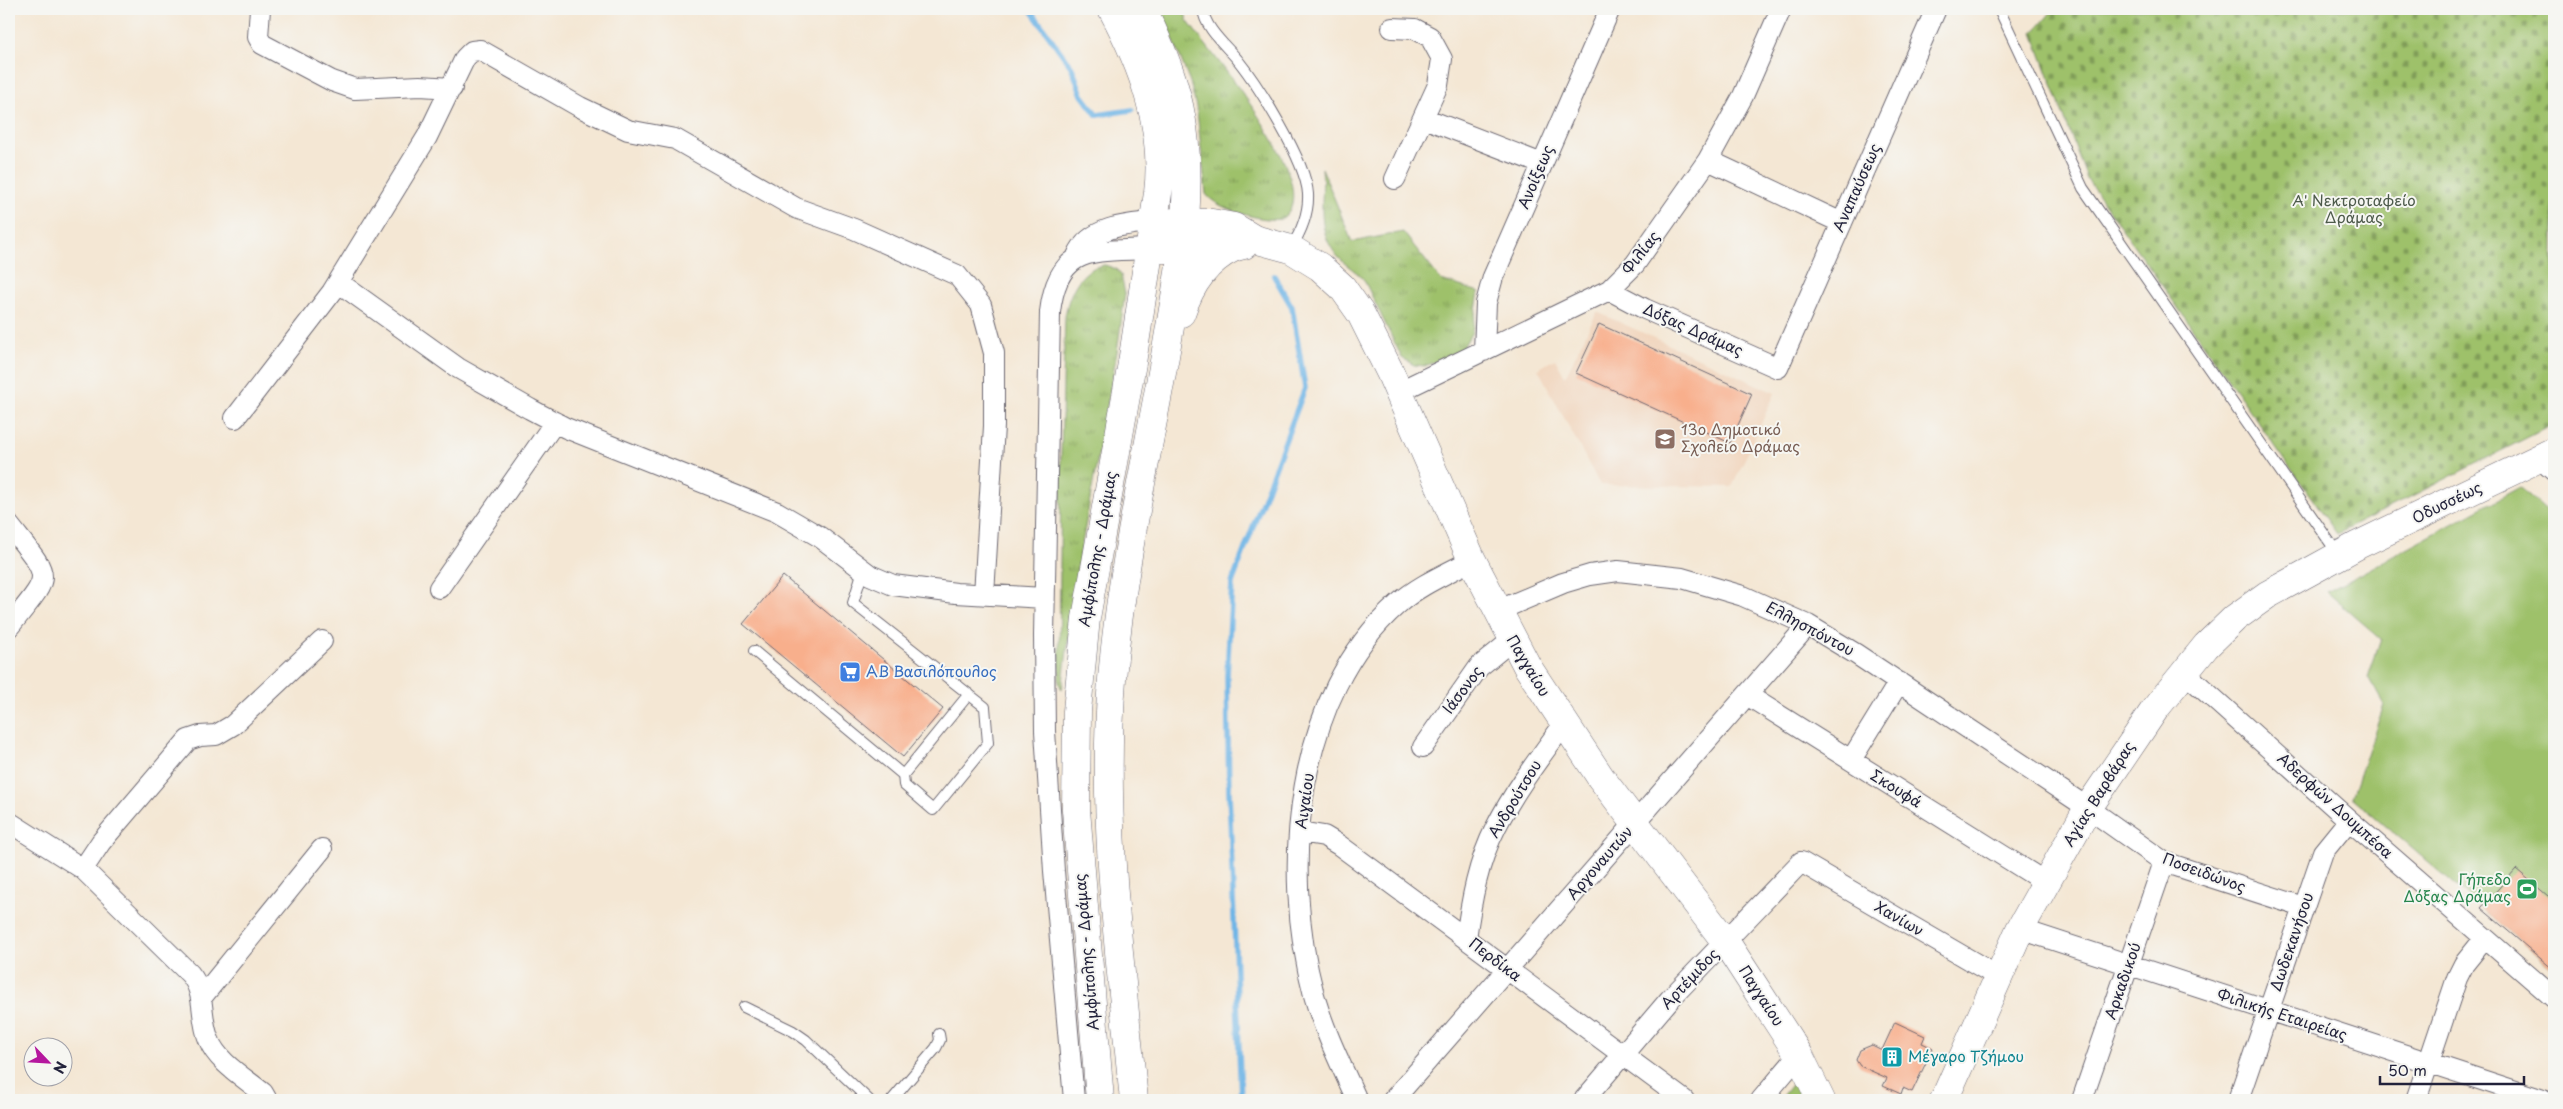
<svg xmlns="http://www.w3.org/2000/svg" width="2563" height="1109" font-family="'Playpen Sans',sans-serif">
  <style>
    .built { fill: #f1d5bd }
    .grass { fill: url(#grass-tufts); stroke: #607252 }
    .cemetery { fill: url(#cemetery-stones); stroke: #607252 }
    .park { fill: #9ec16a; stroke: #607252 }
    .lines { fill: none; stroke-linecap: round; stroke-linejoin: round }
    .stream { stroke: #70b5e6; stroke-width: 5.5 }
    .building { fill: #f8af8c }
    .lane-casing { stroke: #6c6771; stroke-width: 12 }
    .street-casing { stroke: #6c6771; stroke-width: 22 }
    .secondary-casing { stroke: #6c6771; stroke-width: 29 }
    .primary-casing { stroke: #6c6771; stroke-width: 29 }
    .lane { stroke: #fff; stroke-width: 10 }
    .street { stroke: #fff; stroke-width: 20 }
    .secondary { stroke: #fff; stroke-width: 28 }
    .primary { stroke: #fff; stroke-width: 28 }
    .labels { text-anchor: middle; stroke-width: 4; stroke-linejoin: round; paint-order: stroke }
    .street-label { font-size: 15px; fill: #22223b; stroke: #f6f6f2 }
    .park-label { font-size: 15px; fill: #4d5a4b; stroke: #f6f6f2 }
    .education-label { font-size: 15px; fill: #785e54; stroke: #f6f6f2; text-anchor: start }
    .shop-label { font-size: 15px; fill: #366cbe; stroke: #f6f6f2; text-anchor: start }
    .leisure-label { font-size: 15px; fill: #27864d; stroke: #f6f6f2; text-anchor: end }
    .culture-label { font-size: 15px; fill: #0d838f; stroke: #f6f6f2; text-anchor: start }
  </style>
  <defs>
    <pattern id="grass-tufts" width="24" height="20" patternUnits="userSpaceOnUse" patternTransform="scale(1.25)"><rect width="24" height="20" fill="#9ec16a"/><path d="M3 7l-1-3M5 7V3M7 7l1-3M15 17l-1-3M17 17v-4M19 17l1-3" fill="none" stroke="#809c58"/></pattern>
    <pattern id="cemetery-stones" width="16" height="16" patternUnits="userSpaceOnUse" patternTransform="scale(1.25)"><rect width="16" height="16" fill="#9ec16a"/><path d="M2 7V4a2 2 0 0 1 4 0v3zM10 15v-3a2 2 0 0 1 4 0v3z" fill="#809c58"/></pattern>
  </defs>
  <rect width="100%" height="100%" fill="#f6f6f2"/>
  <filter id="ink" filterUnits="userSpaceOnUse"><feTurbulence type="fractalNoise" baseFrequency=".02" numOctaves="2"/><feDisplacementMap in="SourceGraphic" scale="10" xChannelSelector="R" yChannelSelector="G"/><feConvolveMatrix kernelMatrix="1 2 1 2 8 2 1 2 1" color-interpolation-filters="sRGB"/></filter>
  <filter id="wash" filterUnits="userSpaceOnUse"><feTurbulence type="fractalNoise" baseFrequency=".0096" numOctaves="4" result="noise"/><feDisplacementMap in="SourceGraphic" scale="20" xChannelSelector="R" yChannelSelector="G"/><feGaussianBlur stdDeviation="1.12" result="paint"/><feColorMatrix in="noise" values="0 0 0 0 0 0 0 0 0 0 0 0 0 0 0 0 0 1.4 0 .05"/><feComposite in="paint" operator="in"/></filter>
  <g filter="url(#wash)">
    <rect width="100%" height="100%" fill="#f4e7d4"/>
    <path class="built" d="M 1597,312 L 1775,393 L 1732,487 L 1600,485 L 1538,369 L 1555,359 L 1565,377 Z"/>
    <path class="grass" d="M 1161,9 L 1184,9 L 1187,20 C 1207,50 1331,188 1281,219 C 1263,222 1216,209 1206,194 L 1197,111 L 1190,82 Z
      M 1322,168 L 1352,242 L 1403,232 L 1441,280 L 1479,292 L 1472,332 L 1462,349 L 1425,366 L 1414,365 L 1402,358 L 1364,280 C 1357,271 1346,266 1338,257 C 1314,228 1325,203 1322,168 Z
      M 1105,265 L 1116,269 L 1121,275 L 1125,294 L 1117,352 L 1077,571 L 1062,690 L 1059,683 L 1061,453 L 1065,317 C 1068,295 1080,267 1105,265 Z"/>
    <path class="cemetery" d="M 2054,9 L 2554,9 L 2554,424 L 2337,534 L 2087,179 L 2033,33 Z"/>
    <path class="park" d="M 2520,487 L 2554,518 L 2554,970 L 2352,797 L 2384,705 L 2368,677 L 2381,639 L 2327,592 Z
      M 1795,1080 L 1803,1100 L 1779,1100 Z"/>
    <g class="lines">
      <path class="stream" d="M 1030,9 L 1072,68 L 1082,95 L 1097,115 L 1132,110
        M 1241,1100 L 1229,791 L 1227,676 L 1232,583 L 1305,388 L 1292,307 L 1274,276"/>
    </g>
    <g id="blocks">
      <path class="building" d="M 1599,324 L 1752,394 L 1730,443 L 1576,373 Z
        M 783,576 L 943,709 L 903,757 L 743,624 Z
        M 2516,869 L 2554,901 L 2554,970 L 2481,908 Z
        M 1895,1022 L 1925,1036 L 1922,1043 L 1933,1048 L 1912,1092 L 1903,1088 L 1901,1094 L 1883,1086 L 1887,1078 L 1860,1066 L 1856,1060 L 1860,1050 L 1872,1045 L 1882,1050 Z"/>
    </g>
  </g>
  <g filter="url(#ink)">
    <use href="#blocks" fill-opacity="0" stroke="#6c6771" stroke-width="1"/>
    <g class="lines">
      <g class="lane-casing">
        <path id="lane" d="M 1203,9 C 1204,27 1225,45 1237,59 C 1258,85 1306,161 1308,194 C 1309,213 1301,232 1291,248
          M 1999,9 L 2083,188 L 2338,554
          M 754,651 L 903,775 L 904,785 L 933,810 L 988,743 L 985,707 L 853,603 L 863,570
          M 903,775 L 969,694
          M 744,1007 L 793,1031 L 806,1040 L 869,1100
          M 892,1100 L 936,1048 L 940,1040 L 939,1034"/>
      </g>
      <g class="street-casing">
        <path id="street" d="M 260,9 L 258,37 L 262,44 L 332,81 L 355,89 L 420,86 L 452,88
          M 1392,28 L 1415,29 L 1430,37 L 1442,59 L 1438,85 L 1395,179
          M 1424,118 L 1542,164
          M 1708,160 L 1842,223
          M 1077,256 C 1089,227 1126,224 1154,222
          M 338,282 L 458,368 L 530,409 L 566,428 L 777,512 L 820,537 L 870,575 L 893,585 L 956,593 L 1044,598
          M 1609,290 L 1645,309 L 1778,368 L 1936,9
          M 1484,351 L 1486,303 L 1493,277 L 1610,9
          M 1398,392 L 1609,290 L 1635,264 L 1708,160 L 1743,96 L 1781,9
          M 235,418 L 332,292 L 427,137 L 465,58 L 472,51 L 480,50 L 580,107 L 628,130 L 675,139 L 796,208 L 854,229 L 957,275 L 981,305 L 994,353 L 994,426 L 984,595
          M 2539,458 L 2554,471
          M 9,525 C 53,581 53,572 9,627
          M 439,588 L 555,422
          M 1497,611 L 1563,583 L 1590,575 L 1618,571 L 1682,578 L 1743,596 L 1808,625 L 1856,654 L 2088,808 L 2164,862 L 2303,907
          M 2184,672 L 2349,820 L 2554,998
          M 1747,695 L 2045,882
          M 1423,747 L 1479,667 L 1512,640
          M 1851,760 L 1899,682
          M 9,822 L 83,869 L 190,974 C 207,994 199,1017 209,1040 C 217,1062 245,1078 263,1093 L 267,1100
          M 1300,832 L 1324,836 L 1339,845 L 1684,1100
          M 83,869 L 101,842 L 188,740 L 200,736 L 216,735 L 233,725 L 322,641
          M 2020,929 L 2543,1100
          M 1466,939 C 1471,901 1478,862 1496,827 C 1514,791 1540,757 1564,724
          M 202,997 L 322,849
          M 1074,1100 L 1054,871 L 1045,731 L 1044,636 L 1050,312 C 1058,244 1094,252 1149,249
          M 1357,1100 C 1342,1067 1324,1031 1314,995 C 1280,870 1295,694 1398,604 C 1419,585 1448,573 1472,560
          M 1393,1100 L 1808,625
          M 1584,1100 L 1670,999 L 1801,862 L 1997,976
          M 1761,1100 L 1799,1055
          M 2082,1100 L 2164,862
          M 2238,1100 L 2323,852 L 2349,820
          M 2416,1100 L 2457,978 L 2464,964 L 2485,938"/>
      </g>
      <g class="secondary-casing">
        <path id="secondary" d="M 1154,222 L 1212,223 L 1234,227 L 1254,239 L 1291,249 L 1320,267 L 1342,287 L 1361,314 L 1390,372 L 1472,560 L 1527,666 L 1601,778 L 1725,941 L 1799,1055 L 1821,1100
          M 1149,249 L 1228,249 L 1244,245"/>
      </g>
      <g class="primary-casing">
        <path id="primary" d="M 1181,313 C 1190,286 1206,261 1233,248
          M 1100,1100 L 1076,810 L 1077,711 L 1086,618 L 1132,363 L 1158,193 C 1166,128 1142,65 1112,9
          M 1134,1100 C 1120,961 1101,819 1112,679 C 1121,570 1146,463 1165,356 C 1180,268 1200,173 1174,86 C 1167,60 1154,33 1143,9
          M 1944,1100 L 2020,929 L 2088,808 L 2155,709 L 2206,646 L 2235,618 L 2267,595 L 2358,545 L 2554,451"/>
      </g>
      <use href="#lane" class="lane"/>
      <use href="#street" class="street"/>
      <use href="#secondary" class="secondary"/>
      <use href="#primary" class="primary"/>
    </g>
  </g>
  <defs>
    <g id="school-square" transform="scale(1.125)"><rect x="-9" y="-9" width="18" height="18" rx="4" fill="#8d6e63" stroke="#f6f6f2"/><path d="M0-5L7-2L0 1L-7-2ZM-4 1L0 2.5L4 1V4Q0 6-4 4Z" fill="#fff"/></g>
    <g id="supermarket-square" transform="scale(1.125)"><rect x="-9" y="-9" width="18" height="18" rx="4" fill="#3f7fe0" stroke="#f6f6f2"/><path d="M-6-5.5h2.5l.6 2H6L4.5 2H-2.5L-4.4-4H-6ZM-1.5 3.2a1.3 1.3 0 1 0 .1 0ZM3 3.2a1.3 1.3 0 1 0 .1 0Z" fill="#fff"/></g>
    <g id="stadium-square" transform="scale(1.125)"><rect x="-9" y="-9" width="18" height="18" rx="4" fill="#2e9e5b" stroke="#f6f6f2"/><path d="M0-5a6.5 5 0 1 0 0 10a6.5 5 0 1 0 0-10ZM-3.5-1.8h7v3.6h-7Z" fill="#fff"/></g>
    <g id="building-square" transform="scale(1.125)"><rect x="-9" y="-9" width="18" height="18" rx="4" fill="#0f9aa8" stroke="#f6f6f2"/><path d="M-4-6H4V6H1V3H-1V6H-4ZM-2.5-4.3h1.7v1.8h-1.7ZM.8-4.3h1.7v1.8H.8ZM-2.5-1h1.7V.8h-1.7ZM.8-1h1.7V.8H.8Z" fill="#fff"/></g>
  </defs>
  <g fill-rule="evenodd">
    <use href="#school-square" x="1665" y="439"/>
    <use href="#supermarket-square" x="850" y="672"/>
    <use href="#stadium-square" x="2527" y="889"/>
    <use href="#building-square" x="1892" y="1057"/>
  </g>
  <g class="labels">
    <g class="street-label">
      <text transform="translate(1536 177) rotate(-67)" y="5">Ανοίξεως</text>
      <text transform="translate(1857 188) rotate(-66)" y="5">Αναπαύσεως</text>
      <text transform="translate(1641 253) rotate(-52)" y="5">Φιλίας</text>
      <text transform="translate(1693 330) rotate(24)" y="5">Δόξας Δράμας</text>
      <text transform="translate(2447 503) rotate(-26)" y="5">Οδυσσέως</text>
      <text transform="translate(1098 549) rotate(-80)" y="5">Αμφίπολης - Δράμας</text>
      <text transform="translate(1810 629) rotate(28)" y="5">Ελλησπόντου</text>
      <text transform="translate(1528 666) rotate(59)" y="5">Παγγαίου</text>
      <text transform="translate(1463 690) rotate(-53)" y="5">Ιάσονος</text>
      <text transform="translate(1896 789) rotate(32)" y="5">Σκουφά</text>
      <text transform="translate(2099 794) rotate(-58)" y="5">Αγίας Βαρβάρας</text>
      <text transform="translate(1515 799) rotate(-59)" y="5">Ανδρούτσου</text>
      <text transform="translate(1305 801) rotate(-82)" y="5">Αιγαίου</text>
      <text transform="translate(2335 806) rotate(42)" y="5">Αδερφών Δουμπέσα</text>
      <text transform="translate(1600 863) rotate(-49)" y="5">Αργοναυτών</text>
      <text transform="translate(2204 873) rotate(20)" y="5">Ποσειδώνος</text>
      <text transform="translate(1899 919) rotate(30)" y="5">Χανίων</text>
      <text transform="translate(2292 942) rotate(-71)" y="5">Δωδεκανήσου</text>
      <text transform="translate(1087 952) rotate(-95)" y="5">Αμφίπολης - Δράμας</text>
      <text transform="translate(1495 960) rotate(37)" y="5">Περδίκα</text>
      <text transform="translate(1690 979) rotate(-47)" y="5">Αρτέμιδος</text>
      <text transform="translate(2123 981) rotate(-71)" y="5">Αρκαδικού</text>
      <text transform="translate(1761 996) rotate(57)" y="5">Παγγαίου</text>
      <text transform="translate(2282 1015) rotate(18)" y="5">Φιλικής Εταιρείας</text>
    </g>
    <g class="park-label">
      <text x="2354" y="206">Α' Νεκτροταφείο<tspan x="2354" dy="17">Δράμας</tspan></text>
    </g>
    <g class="education-label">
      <text x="1681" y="435">13ο Δημοτικό<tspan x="1681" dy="17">Σχολείο Δράμας</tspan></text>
    </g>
    <g class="shop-label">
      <text x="866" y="677">ΑΒ Βασιλόπουλος</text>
    </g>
    <g class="leisure-label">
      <text x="2511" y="885">Γήπεδο<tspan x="2511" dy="17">Δόξας Δράμας</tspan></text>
    </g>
    <g class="culture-label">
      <text x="1908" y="1062">Μέγαρο Τζήμου</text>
    </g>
  </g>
  <rect width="2563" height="1109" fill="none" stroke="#f6f6f2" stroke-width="30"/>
  <g transform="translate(48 1062) rotate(115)"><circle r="24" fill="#f6f6f2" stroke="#a1a1a9"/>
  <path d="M0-4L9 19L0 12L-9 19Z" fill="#b5179e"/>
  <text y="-8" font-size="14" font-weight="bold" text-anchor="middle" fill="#22223b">N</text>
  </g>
  <path d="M2380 1076v8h144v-8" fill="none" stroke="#22223b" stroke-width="2.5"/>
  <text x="2388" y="1076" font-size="15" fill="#22223b" stroke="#f6f6f2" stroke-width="4" paint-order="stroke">50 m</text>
</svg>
